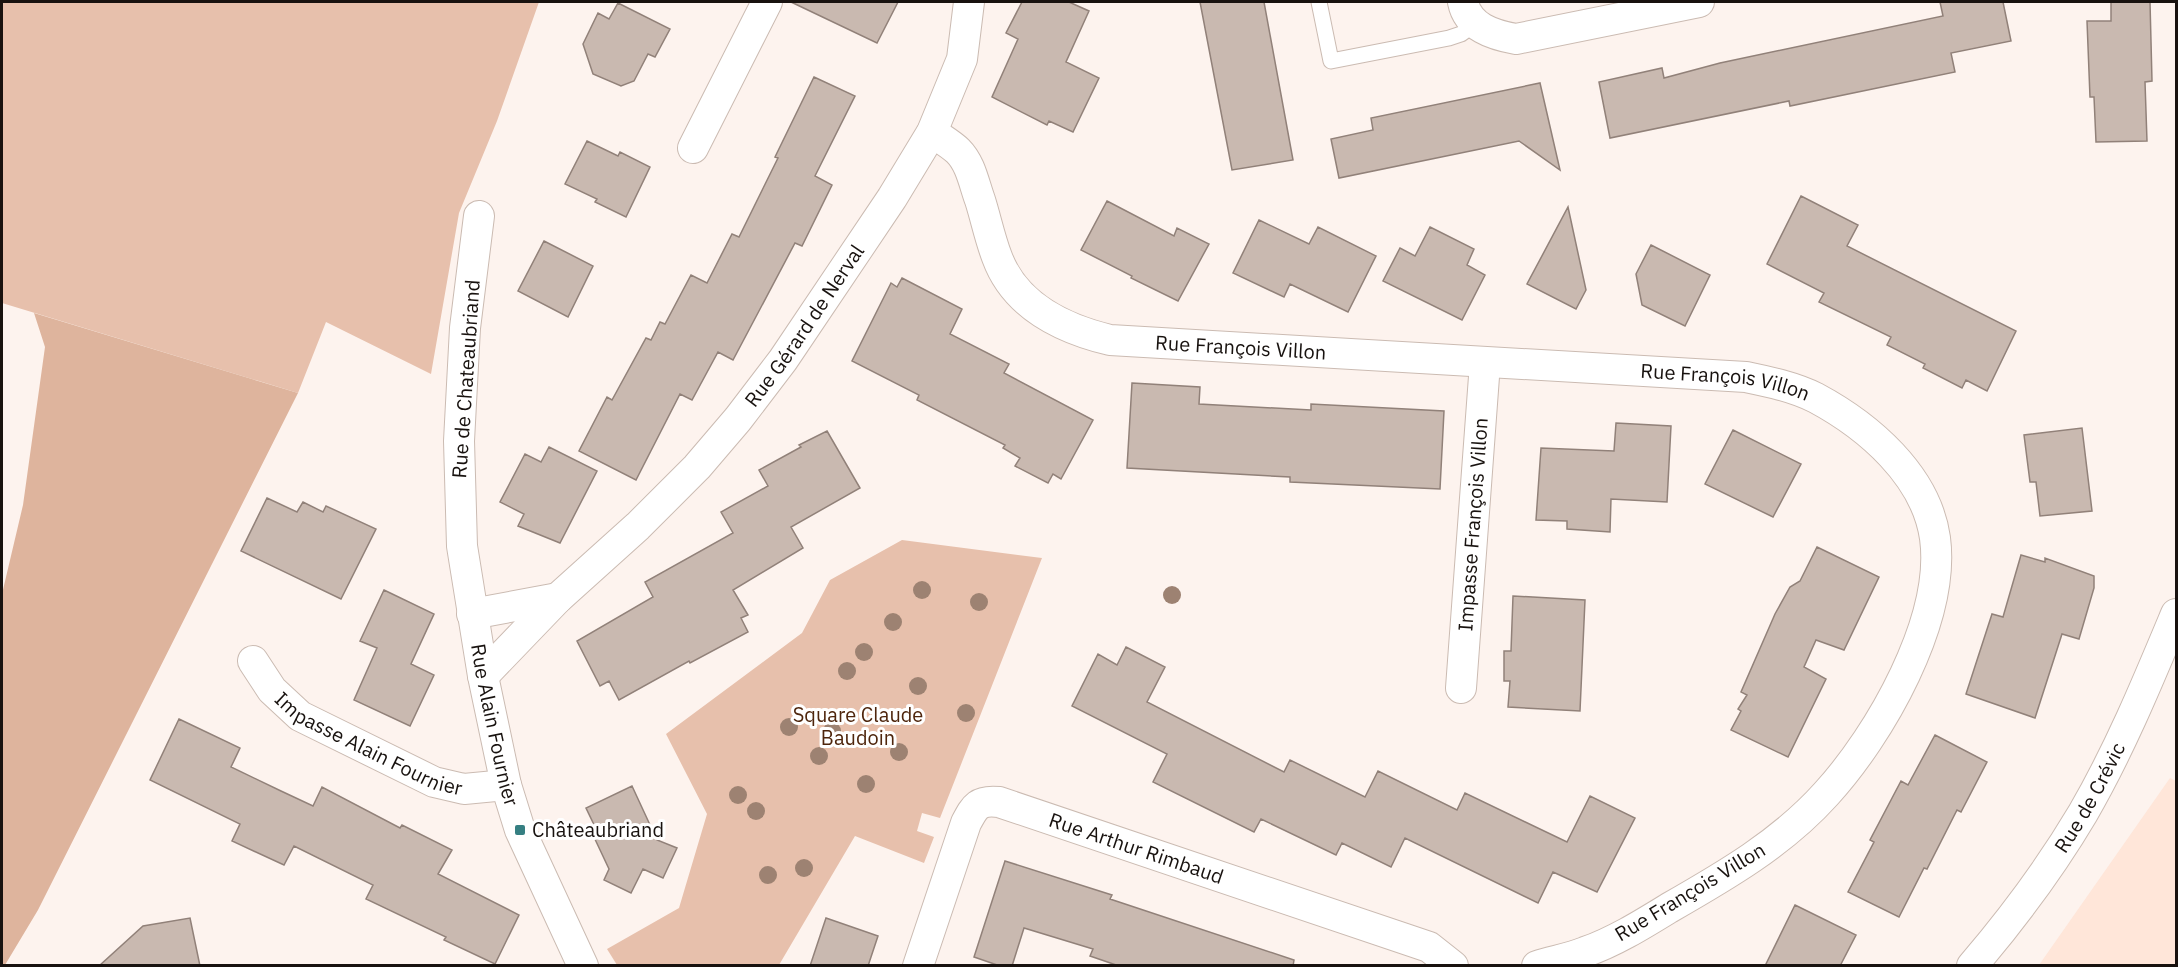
<svg xmlns="http://www.w3.org/2000/svg" width="2178" height="967" font-family="'IBM Plex Sans',sans-serif">
  <style>
    .built { fill: #ffe6d9 }
    .green { fill: #e7c0ac }
    .forest { fill: #deb49d }
    .building { fill: #c9b9b0; stroke: #918179; stroke-width: 1.5 }
    .lines { fill: none; stroke-linecap: round; stroke-linejoin: round }
    .service-casing { stroke: #cbbbb2; stroke-width: 17 }
    .minor-casing { stroke: #cbbbb2; stroke-width: 32 }
    .service { stroke: #fff; stroke-width: 15 }
    .minor { stroke: #fff; stroke-width: 30 }
    .tree { fill: #9d8272 }
    .poi-dot { fill: #367f82; stroke: #fff; stroke-width: 2 }
    .labels { text-anchor: middle; stroke-width: 6; stroke-linejoin: round; paint-order: stroke }
    .street-label { font-size: 20px; fill: #18120f; stroke: #fff }
    .park-label { font-size: 20px; fill: #4e250c; stroke: #fff }
    .poi-label { font-size: 20px; fill: #18120f; stroke: #fff; text-anchor: start }
  </style>
  <rect width="100%" height="100%" fill="#fdf3ee"/>
  <path class="built" d="M 2170,778 L 2176,781 L 2176,965 L 2039,965 Z"/>
  <path class="green" d="M 2,2 L 539,2 L 497,121 L 459,213 L 431,374 L 326,322 L 298,393 L 2,303 Z
    M 902,540 L 1042,558 L 940,818 L 922,813 L 917,831 L 934,837 L 924,863 L 855,836 L 779,965 L 617,965 L 607,949 L 679,908 L 707,814 L 666,734 L 802,633 L 830,580 Z"/>
  <path class="forest" d="M 34,313 L 298,393 L 38,910 L 5,965 L 2,965 L 2,594 L 23,505 L 45,347 Z"/>
  <path class="building" d="M 791,2 L 898,2 L 877,43 Z
    M 1022,2 L 1069,2 L 1089,11 L 1066,62 L 1099,78 L 1073,132 L 1049,121 L 1047,125 L 992,97 L 1018,39 L 1006,33 Z
    M 1200,2 L 1264,2 L 1293,160 L 1232,170 Z
    M 1940,2 L 2003,2 L 2011,41 L 1951,53 L 1955,72 L 1790,106 L 1789,101 L 1610,138 L 1599,82 L 1662,68 L 1664,78 L 1720,63 L 1943,16 Z
    M 2111,2 L 2150,2 L 2152,81 L 2145,82 L 2147,141 L 2096,142 L 2094,97 L 2090,97 L 2087,21 L 2111,21 Z
    M 618,3 L 670,29 L 655,57 L 648,54 L 634,81 L 621,86 L 593,74 L 583,44 L 598,13 L 609,19 Z
    M 814,77 L 855,96 L 815,176 L 832,185 L 802,246 L 795,243 L 733,360 L 718,352 L 692,400 L 680,394 L 636,480 L 579,451 L 607,397 L 612,400 L 646,338 L 651,340 L 660,322 L 665,324 L 691,275 L 707,283 L 732,234 L 739,237 L 778,158 L 775,157 Z
    M 1540,83 L 1560,170 L 1519,141 L 1339,178 L 1331,139 L 1373,130 L 1371,118 Z
    M 587,141 L 618,156 L 620,152 L 650,167 L 626,217 L 595,202 L 597,199 L 565,184 Z
    M 1801,196 L 1858,225 L 1847,246 L 2016,331 L 1987,391 L 1966,380 L 1962,388 L 1923,368 L 1925,364 L 1887,345 L 1891,337 L 1819,302 L 1824,293 L 1767,264 Z
    M 1107,201 L 1174,236 L 1177,228 L 1209,244 L 1178,301 L 1131,278 L 1132,276 L 1081,250 Z
    M 1568,207 L 1586,290 L 1576,309 L 1527,284 Z
    M 1259,220 L 1309,244 L 1318,227 L 1376,256 L 1348,312 L 1290,284 L 1284,297 L 1233,273 Z
    M 1430,227 L 1474,249 L 1467,265 L 1485,275 L 1462,320 L 1383,281 L 1400,248 L 1415,256 Z
    M 544,241 L 593,266 L 568,317 L 518,291 Z
    M 1651,245 L 1710,275 L 1685,326 L 1642,305 L 1636,274 Z
    M 902,278 L 962,309 L 950,334 L 1009,364 L 1004,373 L 1093,420 L 1061,479 L 1053,474 L 1048,483 L 1015,466 L 1020,458 L 1003,448 L 1005,445 L 917,400 L 919,395 L 852,361 L 891,283 L 897,287 Z
    M 1132,383 L 1200,387 L 1199,404 L 1311,410 L 1311,404 L 1444,411 L 1440,489 L 1290,482 L 1290,477 L 1127,468 Z
    M 1616,423 L 1671,426 L 1667,502 L 1611,499 L 1610,532 L 1567,529 L 1567,521 L 1536,520 L 1541,448 L 1614,451 Z
    M 2082,428 L 2092,511 L 2040,516 L 2036,482 L 2030,482 L 2024,435 Z
    M 1733,430 L 1801,464 L 1773,517 L 1705,484 Z
    M 827,431 L 860,488 L 791,527 L 803,548 L 733,590 L 748,615 L 741,618 L 748,632 L 690,663 L 689,661 L 619,700 L 609,681 L 600,686 L 577,641 L 653,597 L 645,582 L 733,533 L 721,512 L 768,486 L 759,470 L 801,447 L 799,445 Z
    M 549,447 L 597,471 L 560,543 L 518,526 L 524,514 L 500,502 L 525,454 L 541,462 Z
    M 267,498 L 297,512 L 303,502 L 323,512 L 326,506 L 376,529 L 341,599 L 241,551 Z
    M 1817,547 L 1879,577 L 1844,650 L 1816,640 L 1804,667 L 1826,679 L 1788,757 L 1731,730 L 1741,711 L 1738,709 L 1747,695 L 1741,692 L 1775,614 L 1790,587 L 1800,581 Z
    M 2021,555 L 2045,562 L 2045,558 L 2094,576 L 2094,588 L 2079,639 L 2062,634 L 2035,718 L 1966,694 L 1992,614 L 2003,617 Z
    M 384,590 L 434,614 L 411,664 L 434,675 L 410,726 L 354,700 L 377,648 L 360,641 Z
    M 1513,596 L 1585,600 L 1580,711 L 1508,707 L 1510,681 L 1504,681 L 1504,651 L 1511,651 Z
    M 1126,647 L 1165,667 L 1147,702 L 1284,772 L 1290,760 L 1365,797 L 1378,771 L 1457,810 L 1465,793 L 1567,842 L 1590,796 L 1635,818 L 1597,892 L 1553,872 L 1538,903 L 1405,838 L 1391,867 L 1342,843 L 1336,855 L 1261,819 L 1254,832 L 1153,782 L 1167,754 L 1072,706 L 1098,654 L 1117,665 Z
    M 179,719 L 240,748 L 231,767 L 281,791 L 313,806 L 322,787 L 400,828 L 402,825 L 452,850 L 438,874 L 519,915 L 495,964 L 444,940 L 446,937 L 366,899 L 373,885 L 294,846 L 284,865 L 232,841 L 240,824 L 150,780 Z
    M 1935,735 L 1987,762 L 1961,812 L 1957,810 L 1927,869 L 1924,868 L 1899,917 L 1848,892 L 1874,842 L 1870,840 L 1901,781 L 1908,785 Z
    M 632,786 L 657,840 L 677,848 L 663,878 L 643,869 L 631,893 L 604,880 L 609,869 L 593,835 L 598,833 L 586,808 Z
    M 1005,861 L 1112,895 L 1110,899 L 1294,960 L 1293,966 L 1119,966 L 1090,956 L 1093,949 L 1024,928 L 1012,966 L 1000,966 L 974,957 Z
    M 1795,905 L 1856,935 L 1840,966 L 1765,966 Z
    M 190,918 L 200,966 L 99,966 L 143,926 Z
    M 826,918 L 878,936 L 868,966 L 810,966 Z"/>
  <g class="lines">
    <g class="service-casing">
      <path id="service" d="M 1319,2 L 1331,61 L 1449,38 L 1461,34 L 1475,24"/>
    </g>
    <g class="minor-casing">
      <g id="minor">
        <path d="M 1463,2 C 1468,27 1493,35 1516,39 L 1699,2"/>
        <path id="s1" d="M 932,132 C 940,138 951,144 958,151 C 971,164 974,184 980,200 C 986,219 990,239 997,257 C 1015,306 1064,329 1110,340 L 1746,377 C 1770,382 1794,387 1816,398 C 1868,426 1926,475 1935,538 C 1946,620 1880,735 1826,794 C 1782,843 1725,876 1669,908 C 1643,924 1614,942 1585,952 C 1570,958 1553,961 1537,966"/>
        <path d="M 693,148 L 767,2"/>
        <path id="s2" d="M 479,216 L 465,328 L 459,441 L 462,546 L 483,676 L 506,785 L 520,830 L 583,966"/>
        <path d="M 472,614 L 558,598"/>
        <path id="s3" d="M 253,661 L 272,690 L 300,716 L 434,782 L 464,789 L 506,785"/>
        <path id="s4" d="M 483,676 L 558,598 L 638,526 L 697,467 L 738,419 L 783,360 L 892,198 L 932,132 L 962,59 L 969,2"/>
        <path id="s5" d="M 1461,688 L 1485,363"/>
        <path id="s6" d="M 918,966 L 966,823 C 975,806 978,800 999,802 L 1429,947 L 1453,966"/>
        <path id="s7" d="M 1972,966 C 2013,918 2051,867 2083,813 C 2120,749 2148,681 2176,614"/>
      </g>
    </g>
    <use href="#service" class="service"/>
    <use href="#minor" class="minor"/>
  </g>
  <g class="tree">
    <circle cx="922" cy="590" r="9"/>
    <circle cx="1172" cy="595" r="9"/>
    <circle cx="979" cy="602" r="9"/>
    <circle cx="893" cy="622" r="9"/>
    <circle cx="864" cy="652" r="9"/>
    <circle cx="847" cy="671" r="9"/>
    <circle cx="918" cy="686" r="9"/>
    <circle cx="966" cy="713" r="9"/>
    <circle cx="789" cy="727" r="9"/>
    <circle cx="832" cy="731" r="9"/>
    <circle cx="899" cy="752" r="9"/>
    <circle cx="819" cy="756" r="9"/>
    <circle cx="866" cy="784" r="9"/>
    <circle cx="738" cy="795" r="9"/>
    <circle cx="756" cy="811" r="9"/>
    <circle cx="804" cy="868" r="9"/>
    <circle cx="768" cy="875" r="9"/>
  </g>
  <rect class="poi-dot" x="514" y="824" width="12" height="12" rx="3"/>
  <g class="labels">
    <g class="street-label">
      <text dy="7" stroke="none"><textPath href="#s4" startOffset="477">Rue Gérard de Nerval</textPath></text>
      <text dy="7" stroke="none"><textPath href="#s1" startOffset="423">Rue François Villon</textPath></text>
      <text transform="translate(466 379) rotate(-86)" y="7">Rue de Chateaubriand</text>
      <text dy="7" stroke="none"><textPath href="#s1" startOffset="909">Rue François Villon</textPath></text>
      <text dy="7" stroke="none"><textPath href="#s5" startOffset="164">Impasse François Villon</textPath></text>
      <text dy="7" stroke="none"><textPath href="#s2" startOffset="513">Rue Alain Fournier</textPath></text>
      <text dy="7" stroke="none"><textPath href="#s3" startOffset="147">Impasse Alain Fournier</textPath></text>
      <text dy="7" stroke="none"><textPath href="#s7" startOffset="206">Rue de Crévic</textPath></text>
      <text dy="7" stroke="none"><textPath href="#s6" startOffset="339">Rue Arthur Rimbaud</textPath></text>
      <text transform="translate(1690 892) rotate(-31)" y="7">Rue François Villon</text>
    </g>
    <g class="park-label">
      <text x="858" y="722">Square Claude<tspan x="858" dy="23">Baudoin</tspan></text>
    </g>
    <g class="poi-label">
      <text x="532" y="837">Châteaubriand</text>
    </g>
  </g>
  <rect width="2178" height="967" fill="none" stroke="#18120f" stroke-width="6"/>
</svg>
